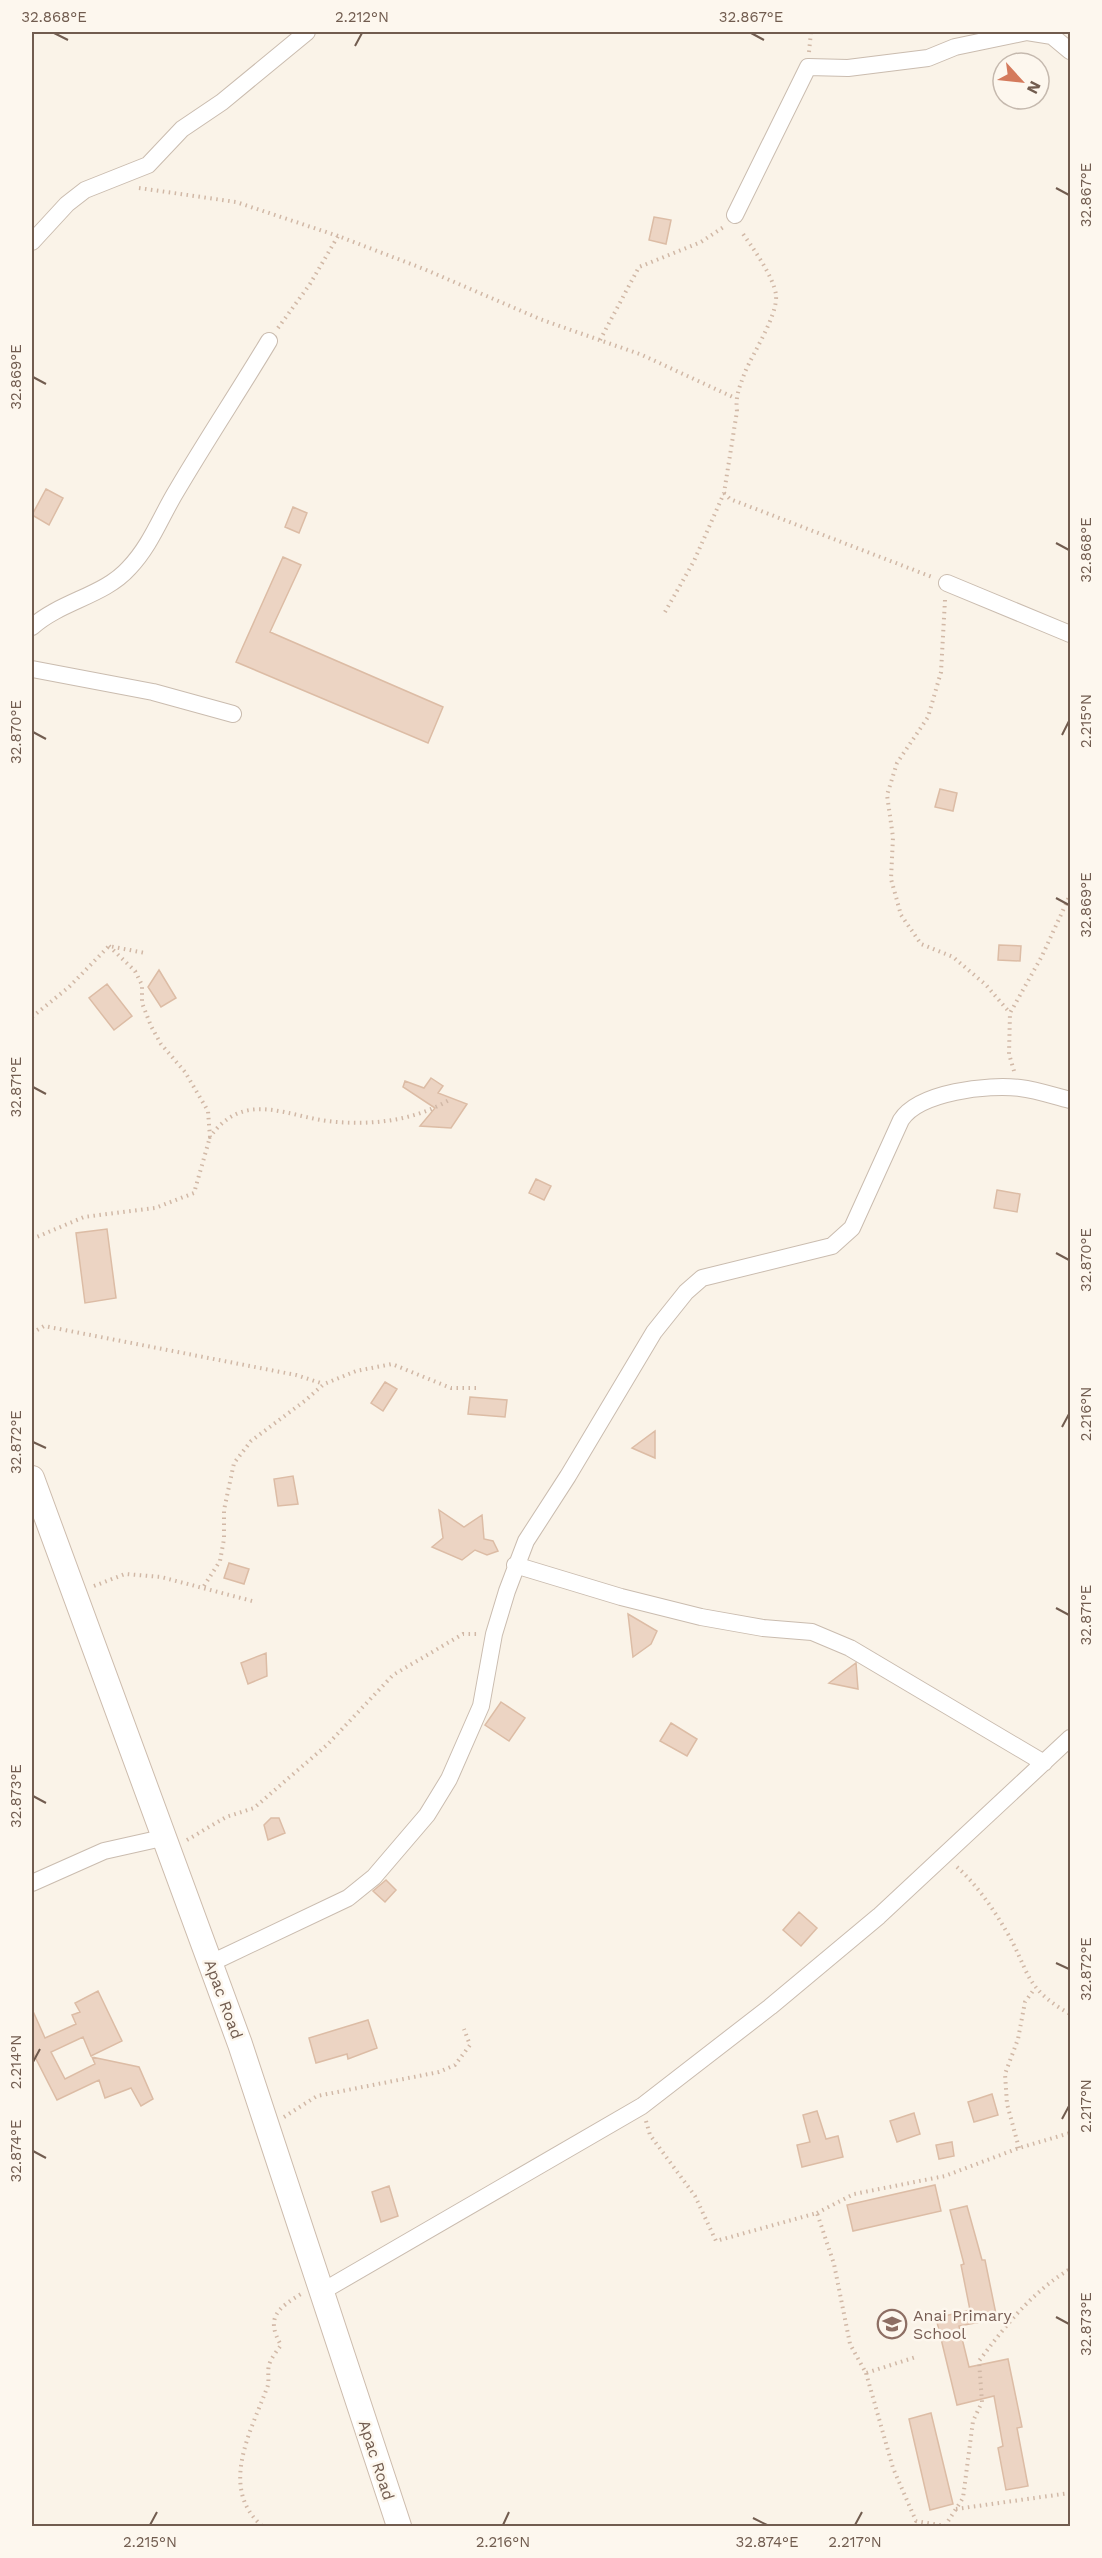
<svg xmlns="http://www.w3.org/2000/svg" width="1102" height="2558" font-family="'Work Sans',sans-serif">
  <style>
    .building { fill: #ecd4c3; stroke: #dcbca5; stroke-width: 1.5 }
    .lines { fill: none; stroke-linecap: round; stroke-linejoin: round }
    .street-casing { stroke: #cabcaf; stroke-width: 18 }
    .secondary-casing { stroke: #cdbcad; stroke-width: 26 }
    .path { stroke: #d1b8a6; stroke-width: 4; stroke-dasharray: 1.5 4.5; stroke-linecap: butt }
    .street { stroke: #fff; stroke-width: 16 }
    .secondary { stroke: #fff; stroke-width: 24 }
    .ticks { fill: none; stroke: #715c4f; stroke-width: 2 }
    .labels { text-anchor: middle; stroke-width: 5; stroke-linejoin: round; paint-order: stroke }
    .street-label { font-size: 16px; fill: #715c4f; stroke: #fdf7ee }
    .education-label { font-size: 16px; fill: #785e54; stroke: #fdf7ee; text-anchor: start }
    .neatline { fill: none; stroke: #715c4f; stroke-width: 2 }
    .ticks-label { font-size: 15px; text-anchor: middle; fill: #715c4f }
  </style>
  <rect width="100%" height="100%" fill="#faf3e8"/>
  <path class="building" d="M 654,217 L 671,220 L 666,244 L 649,240 Z
    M 46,489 L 63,498 L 49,525 L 32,515 Z
    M 293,507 L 307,513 L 299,533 L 285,527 Z
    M 283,557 L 301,565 L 270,632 L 443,707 L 428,743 L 236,662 Z
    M 940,789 L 957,793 L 953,811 L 935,807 Z
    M 999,945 L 1021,946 L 1020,961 L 998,960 Z
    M 159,970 L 176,998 L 161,1007 L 148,987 Z
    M 107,984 L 132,1016 L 114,1030 L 89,998 Z
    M 431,1078 L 443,1086 L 438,1093 L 467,1104 L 451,1128 L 420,1126 L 435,1108 L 403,1087 L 405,1081 L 424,1088 Z
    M 536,1179 L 551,1186 L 544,1200 L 529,1193 Z
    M 997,1190 L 1020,1194 L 1017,1212 L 994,1208 Z
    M 107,1229 L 116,1298 L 85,1303 L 76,1233 Z
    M 385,1382 L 397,1389 L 383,1411 L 371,1403 Z
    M 470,1397 L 507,1400 L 505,1417 L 468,1414 Z
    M 655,1431 L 655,1458 L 632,1448 Z
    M 293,1476 L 298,1504 L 278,1506 L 274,1479 Z
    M 439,1510 L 464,1527 L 482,1515 L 484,1539 L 493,1541 L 498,1551 L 487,1555 L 475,1550 L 462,1560 L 432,1547 L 443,1538 Z
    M 229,1563 L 249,1569 L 244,1584 L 224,1578 Z
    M 628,1614 L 657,1631 L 651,1644 L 633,1657 Z
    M 266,1653 L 267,1676 L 248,1684 L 241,1663 Z
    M 856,1663 L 858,1689 L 829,1683 Z
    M 501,1702 L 525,1718 L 509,1741 L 485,1725 Z
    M 671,1723 L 697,1739 L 687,1756 L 660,1741 Z
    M 271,1818 L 279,1818 L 285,1833 L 268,1840 L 264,1825 Z
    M 386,1880 L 396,1890 L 385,1902 L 373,1891 Z
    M 799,1912 L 817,1928 L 801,1946 L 783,1930 Z
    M 98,1991 L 122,2041 L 91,2056 L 83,2037 L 51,2052 L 65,2079 L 95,2064 L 92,2057 L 139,2067 L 153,2099 L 141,2106 L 131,2088 L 105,2098 L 99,2080 L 57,2100 L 32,2051 L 32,2009 L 45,2038 L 76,2024 L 72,2015 L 80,2012 L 75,2003 Z
    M 368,2020 L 377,2048 L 348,2059 L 347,2054 L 316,2063 L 309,2038 Z
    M 992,2094 L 998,2115 L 974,2122 L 968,2102 Z
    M 817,2111 L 826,2139 L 838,2136 L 843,2157 L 802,2167 L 797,2145 L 810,2142 L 803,2115 Z
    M 914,2113 L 920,2134 L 897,2142 L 890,2121 Z
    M 952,2142 L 954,2156 L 939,2159 L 936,2145 Z
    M 935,2185 L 941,2211 L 853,2231 L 847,2205 Z
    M 389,2186 L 398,2216 L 381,2222 L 372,2192 Z
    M 967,2206 L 982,2260 L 985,2260 L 997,2319 L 959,2326 L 969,2367 L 1008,2359 L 1022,2427 L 1017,2428 L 1028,2486 L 1006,2490 L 998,2448 L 1003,2446 L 994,2396 L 957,2405 L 936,2318 L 970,2310 L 961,2265 L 964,2264 L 950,2210 Z
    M 931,2413 L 953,2504 L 930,2510 L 909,2419 Z"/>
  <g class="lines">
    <g class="street-casing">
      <path id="street" d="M 735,215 L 808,67 L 848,68 L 928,58 L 955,47 L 1027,32 L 1052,36 L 1070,51
        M 32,242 L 67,204 L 85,190 L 148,165 L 182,129 L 222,102 L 307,32
        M 947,583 L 1070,634
        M 32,627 C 61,601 104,596 129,568 C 151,545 161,516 177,490 C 207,439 239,391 269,341
        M 32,669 L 153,692 L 233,714
        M 515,1565 L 621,1597 L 701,1617 L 763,1628 L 812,1632 L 850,1648 L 1044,1763
        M 32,1883 L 104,1851 L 162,1838
        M 211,1963 L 348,1898 L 374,1877 L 427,1815 L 449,1779 L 481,1706 L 494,1634 L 507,1591 L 526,1541 L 568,1476 L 654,1332 L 686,1292 L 702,1278 L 832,1246 L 852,1228 L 901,1120 C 919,1092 988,1084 1020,1088 C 1037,1090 1054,1096 1070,1100
        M 323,2291 L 642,2106 L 770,2007 L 879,1916 L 1070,1738"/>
    </g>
    <g class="secondary-casing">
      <path id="secondary" d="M 32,1478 L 240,2044 L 399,2526"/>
    </g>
    <path class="path" d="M 809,52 L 811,32
      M 139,188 L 236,202 L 338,236
      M 278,328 L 310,284 L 338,236 L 424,269 L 540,319 L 642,355 L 735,398
      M 600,340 L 639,267 L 701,242 L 725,226
      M 724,493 L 730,499 L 932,577
      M 945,600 L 941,672 L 928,717 L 897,763 L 887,795 L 893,837 L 891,879 L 901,915 L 921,944 L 953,957 L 986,985 L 1010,1013
      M 665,612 L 694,561 L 724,493 L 737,411 C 735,396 740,386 745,372 C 753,353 778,315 776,295 C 774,277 751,245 741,231
      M 109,946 L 135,971 L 142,985 L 142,1003 L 151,1026 L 161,1044 L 185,1072 L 208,1111 L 210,1137 C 246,1087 289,1119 337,1122 C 376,1125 415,1120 449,1100
      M 32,1017 L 69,987 L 109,946 L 145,953
      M 1014,1071 L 1009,1054 L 1010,1013 L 1042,956 L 1070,895
      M 32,1239 L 84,1217 L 155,1208 L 194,1193 L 210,1137
      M 32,1333 L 44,1326 L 296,1375 L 324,1384
      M 94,1586 L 125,1574 L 161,1577 L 256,1602
      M 204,1586 L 220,1561 L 224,1539 L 224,1510 L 234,1463 L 251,1441 L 306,1400 L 324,1384 L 356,1371 L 392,1364 L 451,1388 L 480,1388
      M 187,1840 L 226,1817 L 254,1808 L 328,1744 L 393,1675 L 463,1634 L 479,1634
      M 957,1867 C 976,1884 992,1907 1005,1929 C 1030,1970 1022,1987 1070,2014
      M 284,2117 L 317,2096 L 439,2072 L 455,2065 L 470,2045 L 464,2029
      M 646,2121 L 650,2135 L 695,2196 L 716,2241 L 817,2213 L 834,2264 L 850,2344 L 866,2373 L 916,2357
      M 1019,2148 L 1007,2104 L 1005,2074 L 1018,2039 L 1025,2002 L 1035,1988
      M 817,2213 L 854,2194 L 945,2176 L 1019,2148 L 1070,2133
      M 866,2373 L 893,2468 L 916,2521 L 945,2526
      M 956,2509 L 1070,2493
      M 262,2526 C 219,2488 250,2433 267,2388 C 270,2381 267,2373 269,2365 C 271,2358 277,2351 281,2345 C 265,2318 278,2308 301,2294
      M 945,2526 L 963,2498 L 973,2421 L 982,2402 L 979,2361 C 1005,2326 1033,2291 1070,2269"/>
    <use href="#street" class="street"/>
    <use href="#secondary" class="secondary"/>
  </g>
  <path class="ticks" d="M 54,33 L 68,40M 751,33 L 764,40M 355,46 L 362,33M 1056,188 L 1069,195M 33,377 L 46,384M 1056,543 L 1069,550M 33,732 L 46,739M 1062,735 L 1069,721M 1056,898 L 1069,905M 33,1087 L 46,1094M 1056,1253 L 1069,1260M 1062,1427 L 1069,1414M 33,1442 L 46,1448M 1056,1608 L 1069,1615M 33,1796 L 46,1803M 1056,1963 L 1069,1969M 33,2062 L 40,2049M 1062,2119 L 1069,2106M 33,2151 L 46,2158M 1056,2317 L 1069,2324M 753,2518 L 767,2525M 150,2525 L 157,2512M 503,2525 L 509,2512M 855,2525 L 862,2512"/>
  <defs>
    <g id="school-ring" transform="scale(1.5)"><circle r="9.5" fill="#fdf7ee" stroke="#8d6e63" stroke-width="1.5"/><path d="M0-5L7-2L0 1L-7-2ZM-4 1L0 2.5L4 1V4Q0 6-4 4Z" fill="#8d6e63"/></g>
  </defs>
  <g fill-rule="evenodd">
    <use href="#school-ring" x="892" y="2324"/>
  </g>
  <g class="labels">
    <g class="street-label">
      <text transform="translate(224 1999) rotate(70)" y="6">Apac Road</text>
      <text transform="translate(377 2460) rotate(72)" y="6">Apac Road</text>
    </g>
    <g class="education-label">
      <text x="913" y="2321">Anai Primary<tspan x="913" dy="18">School</tspan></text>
    </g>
  </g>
  <rect width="1102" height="2558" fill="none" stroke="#fdf7ee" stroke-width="66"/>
  <g transform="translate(1021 81) rotate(117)"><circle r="28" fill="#fdf7ee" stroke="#c5b9ae" stroke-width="1.5"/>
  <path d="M0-4.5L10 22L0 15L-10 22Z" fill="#d47a5c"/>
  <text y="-9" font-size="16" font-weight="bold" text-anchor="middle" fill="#715c4f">N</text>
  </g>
  <rect x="33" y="33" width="1036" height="2492" class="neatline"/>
  <g class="ticks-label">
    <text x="54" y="22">32.868°E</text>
    <text x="362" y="22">2.212°N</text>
    <text x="751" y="22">32.867°E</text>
    <text transform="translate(1086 195) rotate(-90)" y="5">32.867°E</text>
    <text transform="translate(16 377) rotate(-90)" y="5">32.869°E</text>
    <text transform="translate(1086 550) rotate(-90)" y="5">32.868°E</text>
    <text transform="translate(1086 721) rotate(-90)" y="5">2.215°N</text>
    <text transform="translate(16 732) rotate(-90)" y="5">32.870°E</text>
    <text transform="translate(1086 905) rotate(-90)" y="5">32.869°E</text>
    <text transform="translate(16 1087) rotate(-90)" y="5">32.871°E</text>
    <text transform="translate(1086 1260) rotate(-90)" y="5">32.870°E</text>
    <text transform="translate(1086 1414) rotate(-90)" y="5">2.216°N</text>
    <text transform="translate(16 1442) rotate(-90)" y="5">32.872°E</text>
    <text transform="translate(1086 1615) rotate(-90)" y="5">32.871°E</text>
    <text transform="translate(16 1796) rotate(-90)" y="5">32.873°E</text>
    <text transform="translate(1086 1969) rotate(-90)" y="5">32.872°E</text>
    <text transform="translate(16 2062) rotate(-90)" y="5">2.214°N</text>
    <text transform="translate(1086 2106) rotate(-90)" y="5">2.217°N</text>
    <text transform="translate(16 2151) rotate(-90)" y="5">32.874°E</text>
    <text transform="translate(1086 2324) rotate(-90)" y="5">32.873°E</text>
    <text x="150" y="2547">2.215°N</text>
    <text x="503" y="2547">2.216°N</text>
    <text x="767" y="2547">32.874°E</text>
    <text x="855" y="2547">2.217°N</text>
  </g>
</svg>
